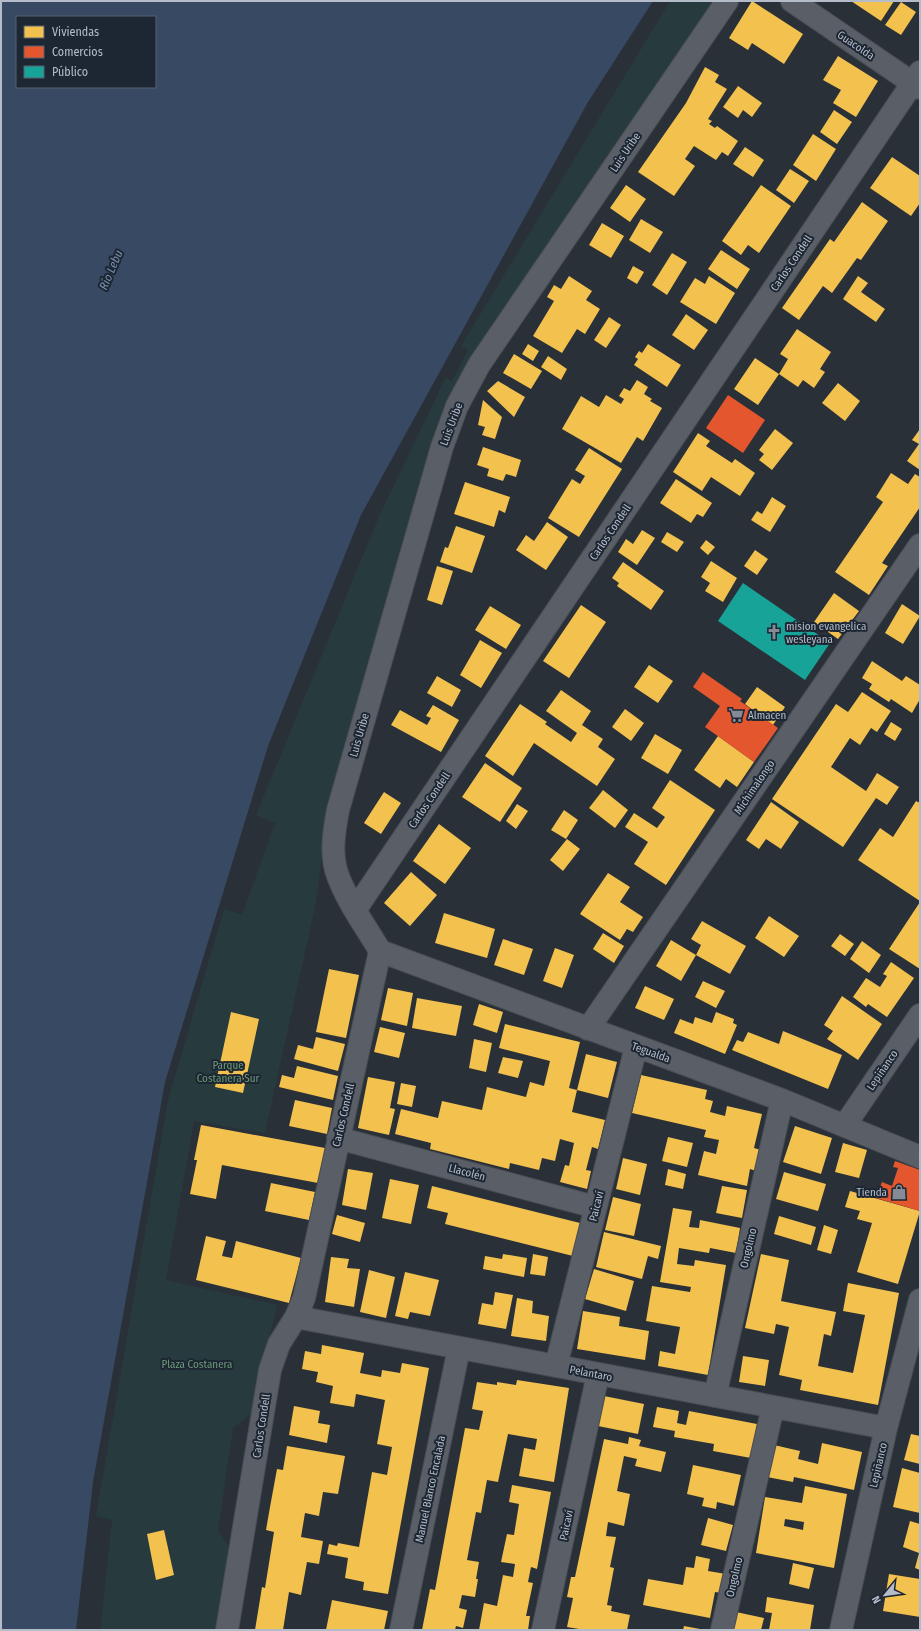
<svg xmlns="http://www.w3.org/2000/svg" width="921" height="1631" font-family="'Fira Sans Condensed',sans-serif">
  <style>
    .green { fill: #273a3e }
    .water { fill: #384963; fill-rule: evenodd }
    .homes { fill: #f2c14e; fill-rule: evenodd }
    .shops { fill: #e4572e }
    .public { fill: #17a398 }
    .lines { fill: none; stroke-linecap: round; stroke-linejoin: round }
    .minor-casing { stroke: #484c53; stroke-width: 24 }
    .minor { stroke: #5a5e66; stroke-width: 22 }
    .labels { text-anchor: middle; stroke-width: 4; stroke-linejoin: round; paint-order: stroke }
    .street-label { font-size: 11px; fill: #b4bcc9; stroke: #1d2633 }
    .poi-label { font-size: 11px; fill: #b4bcc9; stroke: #1d2633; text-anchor: start }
    .park-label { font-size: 11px; fill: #6b9a76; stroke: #1d2633 }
    .water-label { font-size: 12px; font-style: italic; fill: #7c92b1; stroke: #1d2633 }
  </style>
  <rect width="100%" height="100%" fill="#2a3038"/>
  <path class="green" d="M 670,1 L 716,1 L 465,379 L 346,754 L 322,856 L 315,908 L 265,1133 L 194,1121 L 166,1280 L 277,1305 L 252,1413 L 233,1428 L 218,1530 L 231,1550 L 217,1630 L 100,1630 L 112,1520 L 96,1516 L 168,1100 L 224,909 L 242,915 L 275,823 L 256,815 L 380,514 L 446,377 L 452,381 L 468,350 L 461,346 Z"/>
  <path class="water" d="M 1,1 L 653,1 L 588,102 L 361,515 L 268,746 L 165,1082 L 93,1482 L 76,1630 L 1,1630 ZM 17,17 L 155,17 L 155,87 L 17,87 Z"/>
  <path class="homes" d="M 752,1 L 803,34 L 784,64 L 752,43 L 748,50 L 729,38 Z
    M 851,1 L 894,1 L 881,21 Z
    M 901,2 L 916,12 L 901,35 L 885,25 Z
    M 838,56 L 878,81 L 856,117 L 833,103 L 841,90 L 823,80 Z
    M 705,67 L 719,75 L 715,82 L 727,89 L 708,119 L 712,121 L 709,124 L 715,128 L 717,126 L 738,141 L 728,156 L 722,152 L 716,160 L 694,146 L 685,159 L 695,166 L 674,196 L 638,172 L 686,103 Z
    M 738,86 L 762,103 L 752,117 L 743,110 L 738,118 L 723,107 Z
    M 834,110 L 852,122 L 837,144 L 820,132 Z
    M 813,134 L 836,149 L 816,181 L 793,165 Z
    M 745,147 L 764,160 L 753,177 L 733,164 Z
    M 892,157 L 920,176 L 920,203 L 911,216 L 870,188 Z
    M 790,169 L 809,181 L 794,203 L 776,190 Z
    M 626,185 L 646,199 L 630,222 L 610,208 Z
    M 761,185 L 791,206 L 759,253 L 748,245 L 741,255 L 722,241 Z
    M 862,202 L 888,221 L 861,260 L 857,258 L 832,293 L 823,286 L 799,320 L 782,308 L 830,239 L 834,242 Z
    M 641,219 L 663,232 L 650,253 L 629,240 Z
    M 602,223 L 624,236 L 611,258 L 589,245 Z
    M 721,250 L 750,269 L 737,289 L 708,269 Z
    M 672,253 L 687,262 L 667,295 L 652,285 Z
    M 633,266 L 644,272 L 637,284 L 627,278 Z
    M 569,276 L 592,291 L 586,300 L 600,309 L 585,334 L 577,329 L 562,353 L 533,336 L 554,301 L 547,297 L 554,285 L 561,289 Z
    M 709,276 L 735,293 L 716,324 L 680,302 L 695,278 L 705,284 Z
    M 858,276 L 868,283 L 861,292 L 885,309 L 876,322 L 843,299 Z
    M 686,314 L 708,330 L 694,350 L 672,335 Z
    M 609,317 L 621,325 L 606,348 L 594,340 Z
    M 797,329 L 831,352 L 820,369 L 825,372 L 814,388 L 803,380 L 798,387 L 779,374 L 788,359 L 780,354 Z
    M 528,344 L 539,351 L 533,361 L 522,354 Z
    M 648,344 L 681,365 L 667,387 L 634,365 L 638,359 L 635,357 L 639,351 L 642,353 Z
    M 514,354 L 542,371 L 531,389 L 503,373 Z
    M 548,356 L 567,369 L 561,380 L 541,367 Z
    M 755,358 L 779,374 L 758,405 L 734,389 Z
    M 637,380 L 648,387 L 644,394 L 652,399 L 650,401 L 662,408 L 643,441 L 637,437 L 621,463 L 562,429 L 581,396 L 599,407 L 606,395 L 621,404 L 624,399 L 619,396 L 624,388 L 630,391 Z
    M 498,381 L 525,397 L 514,417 L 487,391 Z
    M 838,383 L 860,401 L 845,421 L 822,403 Z
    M 483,400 L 502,417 L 495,439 L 482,435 L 485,427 L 478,425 Z
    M 775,429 L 793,443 L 772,470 L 759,460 L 764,454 L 759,450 Z
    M 920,429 L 920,470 L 907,461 L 919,444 L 912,440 Z
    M 698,433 L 710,441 L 706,446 L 732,463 L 735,459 L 755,473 L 740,496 L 711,477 L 702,491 L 673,472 Z
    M 483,447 L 521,460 L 516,477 L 506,474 L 503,481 L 487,476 L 489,469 L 477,465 Z
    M 589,448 L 622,469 L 579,537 L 548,518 L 572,479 L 580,484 L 585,476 L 575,470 Z
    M 891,473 L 908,484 L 915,474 L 920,477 L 920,507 L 882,563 L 888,566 L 869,595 L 835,572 L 883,502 L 876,497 Z
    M 676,479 L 712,503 L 703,517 L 697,514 L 691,523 L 660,503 Z
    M 465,482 L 510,497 L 505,513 L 499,510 L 494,527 L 454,514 Z
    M 772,497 L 786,506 L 770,532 L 751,520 L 757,511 L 762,514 Z
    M 547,522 L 568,537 L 546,570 L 516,550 L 526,535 L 534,541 Z
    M 456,526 L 485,536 L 472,573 L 440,562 L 445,547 L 448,548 Z
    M 642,530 L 655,538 L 637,565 L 618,552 L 626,539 L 633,544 Z
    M 667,532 L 684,542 L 677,552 L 661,542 Z
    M 706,540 L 715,547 L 708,555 L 700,548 Z
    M 755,550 L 768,559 L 757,575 L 744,566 Z
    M 711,561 L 737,578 L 723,602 L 705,591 L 710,583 L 701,577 Z
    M 623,562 L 664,591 L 651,610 L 617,586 L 619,583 L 612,578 Z
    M 437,566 L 453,571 L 442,605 L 427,600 Z
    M 834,593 L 859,611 L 838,639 L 814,622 Z
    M 902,604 L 920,616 L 903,644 L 885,633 Z
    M 581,605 L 606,622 L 569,678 L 543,661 Z
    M 490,606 L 521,625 L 506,649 L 475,630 Z
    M 480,640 L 502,653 L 481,688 L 460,675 Z
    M 872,661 L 902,681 L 906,676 L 920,685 L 920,699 L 912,713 L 891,699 L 889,702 L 869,689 L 872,684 L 862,678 Z
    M 649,665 L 673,681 L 658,703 L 634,687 Z
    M 437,676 L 461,690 L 452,707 L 427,693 Z
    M 757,687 L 785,707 L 773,725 L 745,704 Z
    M 561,690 L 591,711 L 582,725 L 603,739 L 598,747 L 615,759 L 597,786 L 534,743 L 513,776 L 485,756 L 520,704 L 547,722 L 545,724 L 571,742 L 577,733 L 546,711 Z
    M 862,692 L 891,711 L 877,732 L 871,728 L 860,745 L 850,738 L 831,767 L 866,791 L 877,773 L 899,787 L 887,805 L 876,798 L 843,847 L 772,799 L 836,704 L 848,712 Z
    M 433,705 L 459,720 L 441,752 L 391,725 L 400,710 L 427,725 L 431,718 L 426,716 Z
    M 625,709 L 644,723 L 631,741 L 612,727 Z
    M 891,722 L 902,729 L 895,741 L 884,734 Z
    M 655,734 L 682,750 L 668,774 L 641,758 Z
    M 718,736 L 754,762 L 737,787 L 726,779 L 720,788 L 694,770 Z
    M 485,763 L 522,788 L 500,822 L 462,797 Z
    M 670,780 L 715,810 L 666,885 L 634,864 L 648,842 L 625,827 L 634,813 L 657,828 L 665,817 L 652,808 Z
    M 603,790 L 628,810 L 615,828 L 589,808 Z
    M 384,792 L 401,803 L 381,834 L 364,823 Z
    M 916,801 L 920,803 L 920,901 L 858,860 L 880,828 L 893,837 Z
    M 771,802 L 799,822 L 781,849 L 766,839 L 759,849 L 746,840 Z
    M 517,804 L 528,811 L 516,829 L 506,821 Z
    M 564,810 L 578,820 L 566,839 L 551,830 Z
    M 439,824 L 471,848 L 445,884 L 413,861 Z
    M 567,839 L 580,849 L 563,871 L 550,860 Z
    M 411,872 L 437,895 L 410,926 L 384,903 Z
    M 608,873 L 630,887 L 620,902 L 643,917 L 633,932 L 627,929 L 620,940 L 580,914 Z
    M 920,902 L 920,969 L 889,949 Z
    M 444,913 L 495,929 L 487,958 L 435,943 Z
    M 769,916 L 799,936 L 784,957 L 755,938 Z
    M 702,921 L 746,946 L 730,974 L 696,955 L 701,945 L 691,939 Z
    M 603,933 L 624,946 L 614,963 L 593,949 Z
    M 840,934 L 854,944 L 845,956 L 831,946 Z
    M 503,939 L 533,949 L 524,975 L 494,965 Z
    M 671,940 L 696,955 L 681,981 L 656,966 Z
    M 862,941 L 881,955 L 869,973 L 850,959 Z
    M 555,948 L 574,955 L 562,988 L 543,981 Z
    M 891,962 L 914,978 L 887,1017 L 868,1004 L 866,1007 L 853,997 L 866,978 L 880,987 L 887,976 L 883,974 Z
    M 329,969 L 359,975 L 346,1038 L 316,1032 Z
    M 703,981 L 725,991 L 716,1008 L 695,997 Z
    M 645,986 L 674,999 L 664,1020 L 635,1008 Z
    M 388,988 L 413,993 L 407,1026 L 381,1020 Z
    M 842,996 L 882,1024 L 858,1060 L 827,1039 L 833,1031 L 824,1025 Z
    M 417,998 L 462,1006 L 456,1036 L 412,1028 Z
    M 479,1004 L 503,1012 L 497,1033 L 473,1025 Z
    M 231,1012 L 259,1019 L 243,1093 L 215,1087 Z
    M 716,1012 L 734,1019 L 733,1023 L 737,1025 L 725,1054 L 674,1033 L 680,1019 L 693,1024 L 695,1017 L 712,1023 Z
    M 505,1024 L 580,1042 L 569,1088 L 577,1090 L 572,1112 L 605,1120 L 598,1149 L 592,1147 L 586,1170 L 591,1171 L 587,1189 L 560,1182 L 565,1165 L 569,1166 L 574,1143 L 560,1139 L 555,1161 L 542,1158 L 539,1170 L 510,1163 L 509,1169 L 430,1149 L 431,1143 L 395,1134 L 401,1109 L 438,1118 L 442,1101 L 482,1110 L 487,1087 L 526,1097 L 530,1082 L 544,1086 L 550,1061 L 499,1048 Z
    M 380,1027 L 405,1033 L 399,1058 L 374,1052 Z
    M 783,1031 L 842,1055 L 828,1089 L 732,1050 L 737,1040 L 743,1042 L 748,1032 L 779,1044 Z
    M 316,1037 L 345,1044 L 338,1071 L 294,1059 L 298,1045 L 313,1049 Z
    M 474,1039 L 492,1043 L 486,1072 L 469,1068 Z
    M 586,1054 L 617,1062 L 608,1098 L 577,1090 Z
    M 503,1057 L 523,1061 L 518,1078 L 498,1073 Z
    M 297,1066 L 338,1076 L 333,1100 L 279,1087 L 282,1075 L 294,1078 Z
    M 641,1075 L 707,1090 L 705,1099 L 713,1101 L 710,1112 L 725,1116 L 727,1106 L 762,1114 L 754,1148 L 761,1150 L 756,1171 L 750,1169 L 747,1186 L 698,1175 L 704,1151 L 716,1154 L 719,1140 L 704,1137 L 706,1130 L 632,1113 Z
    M 368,1077 L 395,1082 L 390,1108 L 395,1109 L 389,1135 L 358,1128 Z
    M 401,1083 L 416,1086 L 412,1107 L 397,1104 Z
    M 295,1100 L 332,1108 L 327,1134 L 289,1126 Z
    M 201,1125 L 325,1148 L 318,1183 L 222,1165 L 216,1199 L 190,1194 L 197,1160 L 194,1160 Z
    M 795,1126 L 832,1138 L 821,1174 L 783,1162 Z
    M 668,1137 L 693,1143 L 687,1167 L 662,1161 Z
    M 843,1143 L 867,1150 L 859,1178 L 835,1172 Z
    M 623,1158 L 647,1164 L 640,1195 L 616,1189 Z
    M 348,1169 L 373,1173 L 366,1210 L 342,1205 Z
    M 668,1169 L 686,1174 L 683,1189 L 665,1185 Z
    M 784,1172 L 826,1184 L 818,1211 L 776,1199 Z
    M 390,1179 L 419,1185 L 411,1224 L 382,1218 Z
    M 271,1183 L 315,1192 L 309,1220 L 265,1211 Z
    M 432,1186 L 580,1223 L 573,1256 L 445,1224 L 448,1213 L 427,1208 Z
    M 722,1186 L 747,1190 L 742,1218 L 716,1213 Z
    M 850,1191 L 920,1211 L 898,1284 L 857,1272 L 872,1223 L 857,1219 L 860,1211 L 845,1207 Z
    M 613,1197 L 641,1204 L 634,1236 L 605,1230 Z
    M 673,1208 L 692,1211 L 689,1227 L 699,1228 L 700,1220 L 740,1228 L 736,1253 L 710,1248 L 709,1253 L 679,1248 L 677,1264 L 694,1266 L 695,1260 L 726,1265 L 708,1375 L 658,1366 L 660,1351 L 675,1354 L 680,1327 L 646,1321 L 652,1286 L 690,1292 L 691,1287 L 660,1282 Z
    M 337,1215 L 365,1223 L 360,1242 L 332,1234 Z
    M 779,1216 L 816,1227 L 811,1245 L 774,1234 Z
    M 824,1225 L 838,1230 L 831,1254 L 817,1250 Z
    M 604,1232 L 661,1246 L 658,1259 L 648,1256 L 642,1279 L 596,1267 Z
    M 206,1236 L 226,1241 L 222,1256 L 232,1258 L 236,1241 L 301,1258 L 289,1303 L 196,1280 Z
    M 503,1254 L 527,1258 L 524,1277 L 483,1269 L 485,1256 L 502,1259 Z
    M 533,1254 L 548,1257 L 545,1276 L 530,1274 Z
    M 761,1254 L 789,1260 L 781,1301 L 836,1312 L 831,1336 L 824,1334 L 818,1366 L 853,1373 L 865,1315 L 843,1311 L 848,1283 L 899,1293 L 878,1405 L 800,1390 L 802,1380 L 779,1375 L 789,1327 L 776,1324 L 774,1334 L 745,1328 Z
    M 331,1257 L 349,1259 L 347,1268 L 360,1269 L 354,1307 L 325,1302 Z
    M 594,1269 L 634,1281 L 626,1311 L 585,1299 Z
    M 369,1270 L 395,1277 L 386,1318 L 360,1312 Z
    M 405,1272 L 439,1280 L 430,1316 L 410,1312 L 408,1319 L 395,1316 Z
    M 495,1292 L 513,1295 L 506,1329 L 478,1324 L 482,1303 L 493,1305 Z
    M 517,1298 L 533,1301 L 532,1313 L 549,1316 L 546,1341 L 511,1336 Z
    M 583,1311 L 620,1317 L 619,1326 L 649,1331 L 645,1360 L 577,1349 Z
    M 322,1345 L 364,1353 L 360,1373 L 381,1377 L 382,1370 L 400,1373 L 402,1363 L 429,1368 L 388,1594 L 363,1590 L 364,1582 L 345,1578 L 348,1558 L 327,1554 L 329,1544 L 337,1546 L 338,1543 L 359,1547 L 372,1472 L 387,1475 L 392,1447 L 377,1444 L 385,1400 L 356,1394 L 354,1407 L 330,1403 L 333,1386 L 316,1382 L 318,1372 L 302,1369 L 305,1351 L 321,1354 Z
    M 743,1356 L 769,1360 L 765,1386 L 739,1382 Z
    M 517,1380 L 569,1388 L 554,1482 L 519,1476 L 524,1448 L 535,1450 L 537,1439 L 508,1434 L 498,1482 L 487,1480 L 481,1513 L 476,1512 L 467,1560 L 479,1562 L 476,1579 L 478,1579 L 475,1597 L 462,1595 L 459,1608 L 467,1610 L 463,1628 L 456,1626 L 455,1630 L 422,1630 L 430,1589 L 435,1590 L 465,1428 L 479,1430 L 483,1411 L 472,1409 L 477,1382 L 497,1385 L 497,1382 L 516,1385 Z
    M 604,1396 L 644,1404 L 638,1434 L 598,1426 Z
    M 294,1406 L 320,1411 L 318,1423 L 330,1425 L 327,1443 L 289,1435 Z
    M 657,1407 L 679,1411 L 677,1423 L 686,1425 L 689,1411 L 757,1424 L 751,1458 L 713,1451 L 714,1444 L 674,1437 L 675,1431 L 653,1427 Z
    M 911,1434 L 920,1436 L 920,1464 L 904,1460 Z
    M 629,1437 L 641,1440 L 639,1446 L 666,1452 L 661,1472 L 635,1466 L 637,1459 L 624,1456 L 617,1491 L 630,1494 L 624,1526 L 608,1522 L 606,1536 L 616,1537 L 610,1567 L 614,1568 L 607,1605 L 612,1606 L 611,1611 L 630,1615 L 627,1630 L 585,1630 L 567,1627 L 573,1598 L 567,1597 L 571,1577 L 575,1577 L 604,1439 L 628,1444 Z
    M 822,1443 L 862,1452 L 854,1490 L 794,1477 L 793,1482 L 767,1477 L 774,1445 L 800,1451 L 798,1459 L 818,1464 Z
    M 287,1446 L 345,1456 L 338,1494 L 323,1492 L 319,1516 L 305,1513 L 301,1537 L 323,1541 L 319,1564 L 307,1562 L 301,1595 L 289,1592 L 283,1630 L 255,1630 L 262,1587 L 265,1588 L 274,1532 L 266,1530 L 270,1507 L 277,1469 L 283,1470 Z
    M 693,1465 L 741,1475 L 734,1506 L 717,1502 L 716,1509 L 702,1506 L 704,1498 L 687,1494 Z
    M 902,1468 L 920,1473 L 920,1513 L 893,1507 Z
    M 512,1485 L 551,1492 L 537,1569 L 531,1567 L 528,1582 L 533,1583 L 526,1616 L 530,1616 L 528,1630 L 479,1630 L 484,1603 L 497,1606 L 503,1575 L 513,1577 L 515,1564 L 501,1562 L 507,1534 L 514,1535 L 519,1504 L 509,1502 Z
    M 805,1486 L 847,1494 L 834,1568 L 756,1553 L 765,1497 L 802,1503 ZM 785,1519 L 804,1522 L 803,1530 L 784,1526 Z
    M 708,1518 L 733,1525 L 726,1551 L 701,1545 Z
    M 910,1521 L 920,1524 L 920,1570 L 915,1568 L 919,1553 L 903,1547 Z
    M 164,1530 L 174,1575 L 156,1580 L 147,1534 Z
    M 696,1556 L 710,1559 L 708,1571 L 726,1574 L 722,1593 L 715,1592 L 710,1618 L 643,1605 L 648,1579 L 683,1585 L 686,1567 L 694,1568 Z
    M 793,1563 L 814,1568 L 809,1589 L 789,1584 Z
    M 889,1574 L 920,1579 L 920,1617 L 883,1611 Z
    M 767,1597 L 814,1605 L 810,1630 L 769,1630 L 772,1613 L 765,1612 Z
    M 332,1600 L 388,1611 L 384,1630 L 326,1630 Z
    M 736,1612 L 764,1618 L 761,1630 L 732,1629 Z
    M 684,1626 L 700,1629 L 700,1630 L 683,1630 Z"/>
  <path class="shops" d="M 728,395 L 765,420 L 743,453 L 706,428 Z
    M 703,672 L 742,699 L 740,701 L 778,728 L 754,762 L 705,727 L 720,706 L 693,687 Z
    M 895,1161 L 920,1170 L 920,1211 L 876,1198 L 882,1182 L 892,1186 L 898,1168 L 893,1167 Z"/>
  <path class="public" d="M 743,583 L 830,643 L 805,680 L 718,621 Z"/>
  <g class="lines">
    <g class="minor-casing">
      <path id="minor" d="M 792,1 L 920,88
        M 355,910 L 920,72
        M 380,951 L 782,1100 L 920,1157
        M 588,1029 L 920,545
        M 845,1125 L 920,1015
        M 338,1138 L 595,1207
        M 296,1317 L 886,1428
        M 556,1366 L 636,1047
        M 715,1396 L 782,1100
        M 227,1630 L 270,1370 L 279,1344 L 296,1317 L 304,1298 L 380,951 C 366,927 348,903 338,876 C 330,856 334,831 338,810 L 442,447 L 457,406 L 479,365 L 727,1
        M 401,1630 L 459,1348
        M 543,1630 L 598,1374
        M 722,1630 L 773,1407
        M 841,1630 L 886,1428 L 920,1300"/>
    </g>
    <use href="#minor" class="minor"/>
  </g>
  <defs>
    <g id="church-bare" transform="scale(1.2)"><path d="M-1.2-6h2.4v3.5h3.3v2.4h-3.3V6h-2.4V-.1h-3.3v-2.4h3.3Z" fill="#848b96" stroke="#1d2633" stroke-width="2.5" paint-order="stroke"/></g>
    <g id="supermarket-bare" transform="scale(1.2)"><path d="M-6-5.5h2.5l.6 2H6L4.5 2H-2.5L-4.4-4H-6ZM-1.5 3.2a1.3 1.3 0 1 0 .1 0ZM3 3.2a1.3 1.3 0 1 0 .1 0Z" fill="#848b96" stroke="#1d2633" stroke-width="2.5" paint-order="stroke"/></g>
    <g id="shop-bare" transform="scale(1.2)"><path d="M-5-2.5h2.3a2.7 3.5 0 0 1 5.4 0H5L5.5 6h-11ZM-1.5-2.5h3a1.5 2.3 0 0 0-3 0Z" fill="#848b96" stroke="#1d2633" stroke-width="2.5" paint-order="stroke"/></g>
  </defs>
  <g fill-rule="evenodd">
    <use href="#church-bare" x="774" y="632"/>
    <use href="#supermarket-bare" x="736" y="715"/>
    <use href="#shop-bare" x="899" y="1192"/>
  </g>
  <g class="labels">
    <g class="street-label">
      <text transform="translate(856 45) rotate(34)" y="4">Guacolda</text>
      <text transform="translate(625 152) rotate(-56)" y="4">Luis Uribe</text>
      <text transform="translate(791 263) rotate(-56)" y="4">Carlos Condell</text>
      <text transform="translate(451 424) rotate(-69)" y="4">Luis Uribe</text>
      <text transform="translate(610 532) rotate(-56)" y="4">Carlos Condell</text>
      <text transform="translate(359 735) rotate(-74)" y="4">Luis Uribe</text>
      <text transform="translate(754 787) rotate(-56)" y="4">Michimalongo</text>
      <text transform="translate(429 800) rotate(-56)" y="4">Carlos Condell</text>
      <text transform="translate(651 1052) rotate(20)" y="4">Tegualda</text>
      <text transform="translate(882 1070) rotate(-56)" y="4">Lepiñanco</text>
      <text transform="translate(343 1115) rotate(-77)" y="4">Carlos Condell</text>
      <text transform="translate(467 1172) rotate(15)" y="4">Llacolén</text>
      <text transform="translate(596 1206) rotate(-76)" y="4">Paicaví</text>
      <text transform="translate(748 1248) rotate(-77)" y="4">Ongolmo</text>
      <text transform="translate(591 1373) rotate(11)" y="4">Pelantaro</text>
      <text transform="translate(261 1426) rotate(-81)" y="4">Carlos Condell</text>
      <text transform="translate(878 1465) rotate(-77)" y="4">Lepiñanco</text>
      <text transform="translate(430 1489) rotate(-78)" y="4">Manuel Blanco Encalada</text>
      <text transform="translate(566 1525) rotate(-78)" y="4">Paicaví</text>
      <text transform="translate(734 1577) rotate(-77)" y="4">Ongolmo</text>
    </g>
    <g class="poi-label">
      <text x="786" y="630">mision evangelica<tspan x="786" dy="13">wesleyana</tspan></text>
      <text x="748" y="719">Almacen</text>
      <text x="887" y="1196" text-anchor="end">Tienda</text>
    </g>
    <g class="park-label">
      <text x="228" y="1069">Parque<tspan x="228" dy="13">Costanera Sur</tspan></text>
      <text x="197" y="1368">Plaza Costanera</text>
    </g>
    <g class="water-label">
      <text transform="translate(111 270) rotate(-67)" y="4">Río Lebu</text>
    </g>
  </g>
  <rect width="921" height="1631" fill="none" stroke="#b4bcc9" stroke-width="4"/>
  <rect x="16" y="16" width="140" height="72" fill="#1d2633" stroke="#59626f"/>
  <rect x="24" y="26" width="20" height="12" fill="#f2c14e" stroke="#59626f"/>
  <text x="52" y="36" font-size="12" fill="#b4bcc9">Viviendas</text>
  <rect x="24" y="46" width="20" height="12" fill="#e4572e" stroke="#59626f"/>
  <text x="52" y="56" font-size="12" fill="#b4bcc9">Comercios</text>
  <rect x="24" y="66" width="20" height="12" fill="#17a398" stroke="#59626f"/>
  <text x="52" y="76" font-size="12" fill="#b4bcc9">Público</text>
  <g transform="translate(885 1595) rotate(241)" stroke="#1d2633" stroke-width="3" paint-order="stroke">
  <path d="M0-3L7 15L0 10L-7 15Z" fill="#b4bcc9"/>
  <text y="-6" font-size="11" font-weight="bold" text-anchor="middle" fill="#b4bcc9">N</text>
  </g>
</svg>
